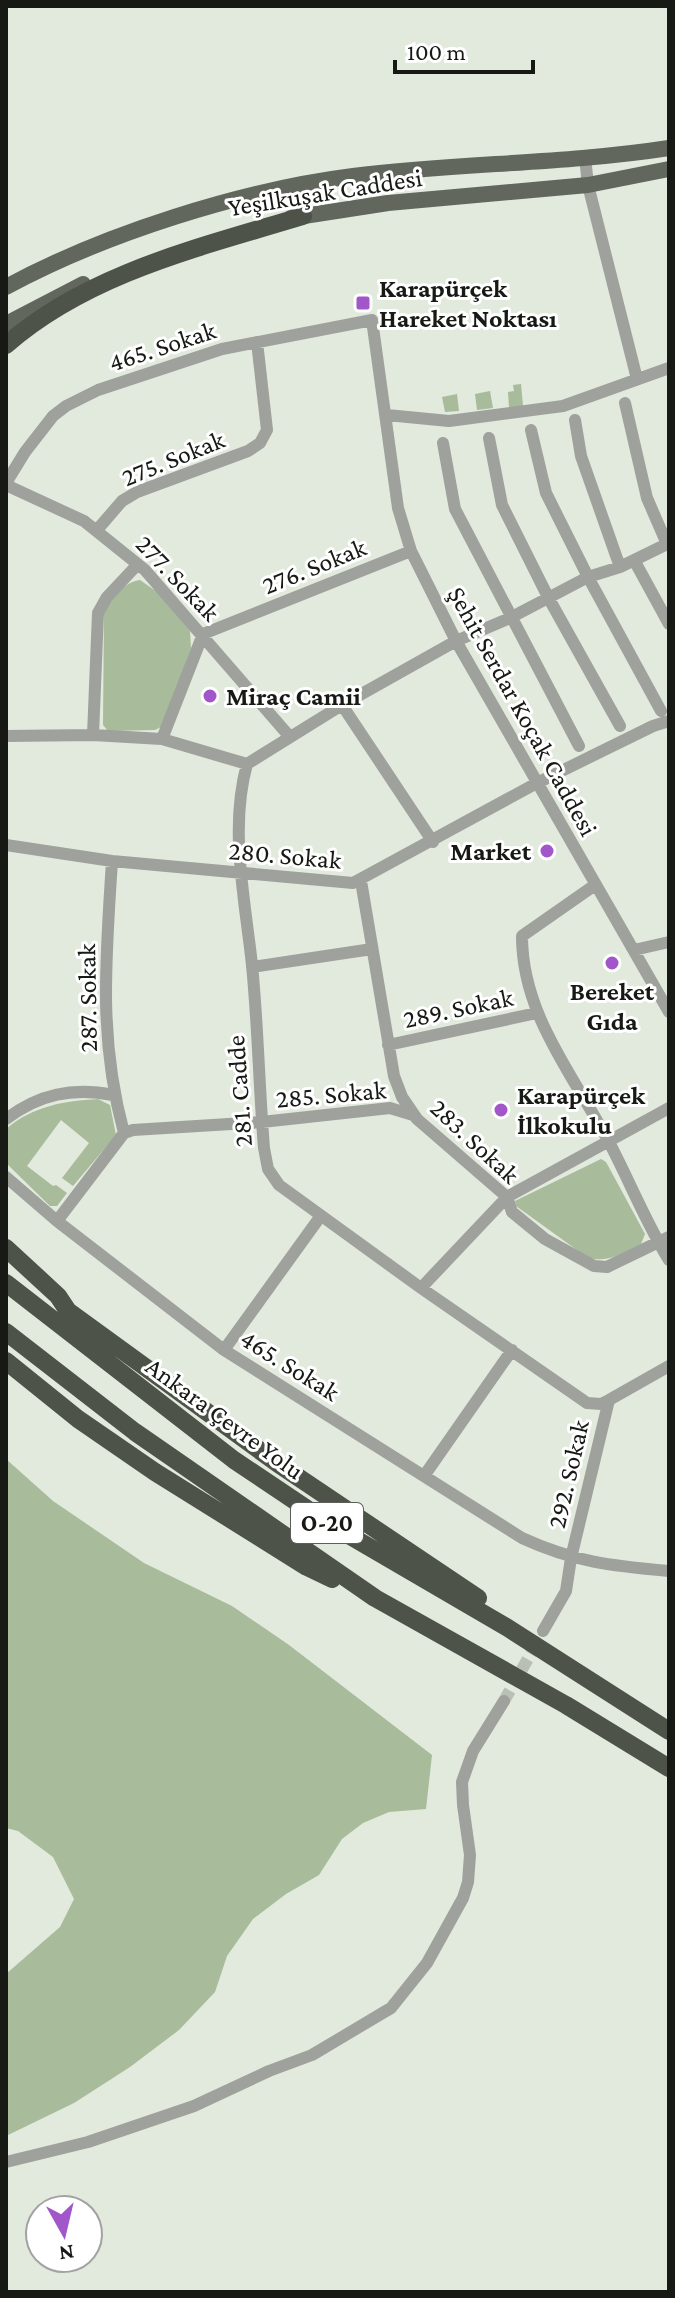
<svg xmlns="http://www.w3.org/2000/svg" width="675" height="2298" font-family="'Crimson Pro',serif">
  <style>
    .green { fill: #a8bb9a }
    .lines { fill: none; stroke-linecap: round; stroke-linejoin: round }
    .minor-tunnel { stroke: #b9bfb5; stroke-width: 12; stroke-dasharray: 12 6; stroke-linecap: butt }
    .minor { stroke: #9ea19c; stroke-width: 12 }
    .major { stroke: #62675e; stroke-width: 16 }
    .highway { stroke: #4d5349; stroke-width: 18 }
    .poi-dot { fill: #a156c9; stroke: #fff; stroke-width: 3 }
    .labels { text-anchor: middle; stroke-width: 6; stroke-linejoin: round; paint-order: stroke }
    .shield { fill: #fff; stroke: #5d5e5b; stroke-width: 2 }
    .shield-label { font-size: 24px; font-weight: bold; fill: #171915 }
    .street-label { font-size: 26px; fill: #171915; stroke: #fff }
    .poi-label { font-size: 26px; font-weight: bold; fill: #171915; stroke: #fff; text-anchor: start }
  </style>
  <rect width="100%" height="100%" fill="#e2e9dd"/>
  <path class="green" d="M 521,384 L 523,406 L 509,408 L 508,392 L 514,391 L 513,385 Z
    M 490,391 L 493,408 L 477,410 L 475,394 Z
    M 457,394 L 459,411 L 445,412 L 442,397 Z
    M 140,580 L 160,594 L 190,631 L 191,648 L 163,726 L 155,730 L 108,731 L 103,725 L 104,614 C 110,599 124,582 140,580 Z
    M 98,1099 L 110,1105 L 116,1135 L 73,1186 L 62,1178 L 89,1143 L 61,1120 L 27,1166 L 53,1186 L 56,1185 L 67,1193 L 57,1206 L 50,1206 L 6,1163 L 6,1129 C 33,1106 64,1101 98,1099 Z
    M 601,1159 L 606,1162 L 645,1234 L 641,1244 C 622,1253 609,1263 588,1258 L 516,1206 L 515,1201 Z
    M 6,1459 L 53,1501 L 144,1563 L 232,1606 L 289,1645 L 432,1755 L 426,1809 L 389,1812 L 363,1823 L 342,1839 L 319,1875 L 286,1894 L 253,1919 L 227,1956 L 215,1992 L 179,2030 L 130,2067 L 74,2103 L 6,2136 L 6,1974 L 60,1927 L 74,1899 L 53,1857 L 18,1831 L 6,1828 Z"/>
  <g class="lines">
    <path class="minor-tunnel" d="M 504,1701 L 538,1641"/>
    <path class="minor" d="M 585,157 L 588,185 L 637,379
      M 625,403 L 647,498 L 667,544 L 620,567 L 588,577 L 510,618 L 456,641 L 342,705 L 247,764 C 229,829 245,899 252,965 C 258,1026 259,1087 264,1148 L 268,1169 L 279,1185 L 421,1288 L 587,1403 L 601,1404 L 609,1400 L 669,1366
      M 387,415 L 449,421 L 563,406 L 669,368
      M 575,420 L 581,456 L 620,567
      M 531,430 L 546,493 L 588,577 L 661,711
      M 489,438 L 502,505 L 548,597 L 620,726
      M 443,443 L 455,509 L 579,746
      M 6,483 L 25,452 L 53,416 L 66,406 L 98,390 L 222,349 L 372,320 L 398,508 L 411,551 L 456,641 L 669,1012
      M 6,485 L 84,521 L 145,570 L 290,737
      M 97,530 L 122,501 L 137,492 L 248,451 L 260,443 L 267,430 L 257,342
      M 634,560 L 669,624
      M 342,705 L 433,842
      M 93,735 L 98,613 L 107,597 L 138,564
      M 6,736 L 93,735 L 162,739 L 247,764
      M 162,739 L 203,634 L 411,551
      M 6,845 L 112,861 L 353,883 L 537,783 L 653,726 L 669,721
      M 112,861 C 106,958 98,1037 124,1133
      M 361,881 L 394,1076 L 402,1097 L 417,1119 L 507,1197 L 512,1212 L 545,1239 L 594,1266 L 607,1267 L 669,1237
      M 595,885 L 522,936 C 522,1016 575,1077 610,1144 C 630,1182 646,1223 669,1260
      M 634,950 L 669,942
      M 252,967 L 372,949
      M 388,1045 L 537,1013
      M 6,1119 C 39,1094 73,1087 113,1095
      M 6,1177 L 57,1221 L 224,1350 L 522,1538 C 574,1562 612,1566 669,1571
      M 57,1221 L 124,1133 L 133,1130 L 262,1122 L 390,1108 L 413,1115
      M 421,1288 L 507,1197 L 669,1108
      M 224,1350 L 320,1217
      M 424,1476 L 512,1350
      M 543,1631 L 566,1591 L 571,1558 L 609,1400
      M 6,2162 L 88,2142 L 194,2106 L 269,2071 L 312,2055 L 391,2008 L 427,1963 L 463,1898 L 468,1882 L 470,1855 L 463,1805 L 462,1782 L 473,1751 L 504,1701"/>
    <path class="major" d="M 291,218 L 388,203 L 588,185 L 669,169
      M 6,287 C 104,234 242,190 353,176 C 458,163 565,164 669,148
      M 6,324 L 83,284"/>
    <path class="highway" d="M 6,345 C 88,273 201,247 303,216
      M 6,1248 L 58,1296 L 68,1311 L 277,1463 L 478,1598
      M 6,1283 L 234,1460 L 328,1523 L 508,1628 L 669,1731
      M 6,1332 L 135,1432 L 375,1598 L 566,1705 L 669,1768
      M 6,1361 L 78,1419 L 155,1472 L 307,1567 L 332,1579"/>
  </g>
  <g class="poi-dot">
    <rect x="355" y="295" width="16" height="16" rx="4"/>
    <circle cx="210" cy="696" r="8"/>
    <circle cx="547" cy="851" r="8"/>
    <circle cx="612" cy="963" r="8"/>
    <circle cx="501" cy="1110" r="8"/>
  </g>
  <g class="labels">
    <rect class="shield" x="291" y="1503" width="72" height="40" rx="6"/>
    <g class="shield-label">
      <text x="327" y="1531">O-20</text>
    </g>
    <g class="street-label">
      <text transform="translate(325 192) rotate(-9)" y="9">Yeşilkuşak Caddesi</text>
      <text transform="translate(162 346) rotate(-18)" y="9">465. Sokak</text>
      <text transform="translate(173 458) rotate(-22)" y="9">275. Sokak</text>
      <text transform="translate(314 566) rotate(-22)" y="9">276. Sokak</text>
      <text transform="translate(178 578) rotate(46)" y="9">277. Sokak</text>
      <text transform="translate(523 711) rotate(61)" y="9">Şehit Serdar Koçak Caddesi</text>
      <text transform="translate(285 855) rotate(5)" y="9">280. Sokak</text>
      <text transform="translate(87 998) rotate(-91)" y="9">287. Sokak</text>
      <text transform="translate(458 1008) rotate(-12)" y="9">289. Sokak</text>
      <text transform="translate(239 1091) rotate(-94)" y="9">281. Cadde</text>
      <text transform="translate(331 1094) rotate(-5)" y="9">285. Sokak</text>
      <text transform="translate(475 1141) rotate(43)" y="9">283. Sokak</text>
      <text transform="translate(290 1365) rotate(32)" y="9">465. Sokak</text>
      <text transform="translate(225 1418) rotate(36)" y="9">Ankara Çevre Yolu</text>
      <text transform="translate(568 1474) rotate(-77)" y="9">292. Sokak</text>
    </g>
    <g class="poi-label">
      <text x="379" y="297">Karapürçek<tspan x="379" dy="30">Hareket Noktası</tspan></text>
      <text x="226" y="705">Miraç Camii</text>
      <text x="531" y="860" text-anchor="end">Market</text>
      <text x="612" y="1000" text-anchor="middle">Bereket<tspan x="612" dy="30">Gıda</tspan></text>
      <text x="517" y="1104">Karapürçek<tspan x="517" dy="30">İlkokulu</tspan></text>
    </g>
  </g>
  <rect width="675" height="2298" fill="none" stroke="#171915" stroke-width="16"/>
  <g transform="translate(64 2234) rotate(172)"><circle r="38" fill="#ffffff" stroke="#a2a3a1" stroke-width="2"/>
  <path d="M0-6L14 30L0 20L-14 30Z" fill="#a156c9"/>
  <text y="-12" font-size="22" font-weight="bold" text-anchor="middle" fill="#171915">N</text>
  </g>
  <path d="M395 60v12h138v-12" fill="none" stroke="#171915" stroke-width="4"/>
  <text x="407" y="60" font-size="24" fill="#171915" stroke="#ffffff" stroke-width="6" paint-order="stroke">100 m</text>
</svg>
